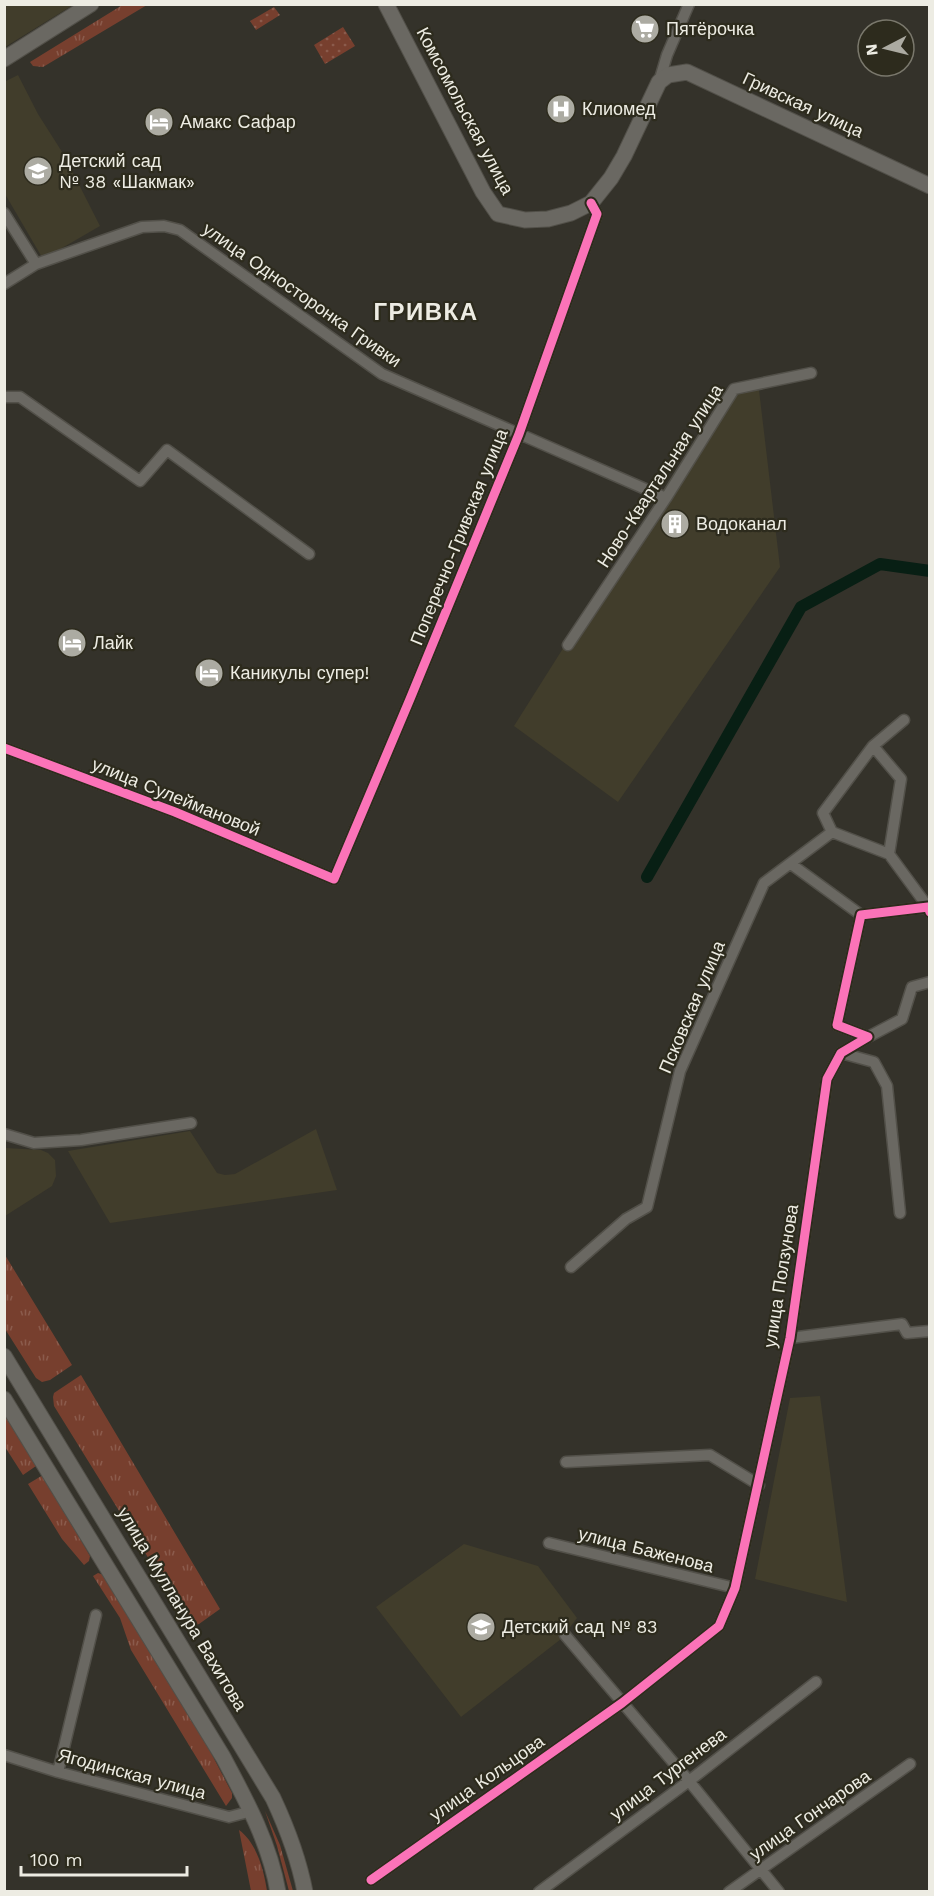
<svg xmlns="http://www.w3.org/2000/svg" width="934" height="1896" font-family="'Work Sans',sans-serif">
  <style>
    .built { fill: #413d2b }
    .grass { fill: url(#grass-tufts) }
    .park { fill: url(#park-dots) }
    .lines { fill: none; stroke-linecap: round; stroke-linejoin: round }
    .canal { stroke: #081f14; stroke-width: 12 }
    .street-casing { stroke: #525049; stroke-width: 13 }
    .secondary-casing { stroke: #525049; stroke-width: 17 }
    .street { stroke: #6a6862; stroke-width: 10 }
    .secondary { stroke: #6a6862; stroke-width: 15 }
    .cycleway-casing { stroke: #2d2b1d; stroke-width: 13 }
    .cycleway { stroke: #fb73b8; stroke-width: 9 }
    .labels { text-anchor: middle; stroke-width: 4.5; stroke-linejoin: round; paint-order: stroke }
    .poi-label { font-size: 18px; fill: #edece3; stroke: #2d2b1d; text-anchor: start }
    .street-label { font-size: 18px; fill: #edece3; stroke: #2d2b1d }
    .district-label { font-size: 24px; font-weight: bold; letter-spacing: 1.5px; fill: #edece3; stroke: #2d2b1d }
  </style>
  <defs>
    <pattern id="grass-tufts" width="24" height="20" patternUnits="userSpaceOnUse" patternTransform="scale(1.5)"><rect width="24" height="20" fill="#773f2e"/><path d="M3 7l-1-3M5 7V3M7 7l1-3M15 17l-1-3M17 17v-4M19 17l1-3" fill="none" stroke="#8b5b4c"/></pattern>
    <pattern id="park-dots" width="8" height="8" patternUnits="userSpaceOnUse" patternTransform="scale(1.5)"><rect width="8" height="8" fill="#773f2e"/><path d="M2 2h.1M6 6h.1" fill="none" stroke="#8b5b4c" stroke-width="1.8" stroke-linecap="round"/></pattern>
  </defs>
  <rect width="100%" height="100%" fill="#34322a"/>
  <path class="built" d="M 5,4 L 73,4 L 73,5 L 5,47 Z
    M 18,75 L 38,114 L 64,155 L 100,226 L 43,259 L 5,194 L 4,82 Z
    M 759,390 L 780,567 L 618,802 L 514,726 L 718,403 L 735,392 Z
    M 316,1129 L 337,1190 L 110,1223 L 68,1151 L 190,1131 L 217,1173 L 225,1175 L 235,1174 Z
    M 5,1148 L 41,1150 L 48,1153 L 55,1160 L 56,1176 L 52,1186 L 5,1216 Z
    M 820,1396 L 847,1602 L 755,1579 L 790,1398 Z
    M 464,1544 L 538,1566 L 577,1618 L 561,1639 L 461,1717 L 376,1607 Z"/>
  <path class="grass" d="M 124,4 L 147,5 L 43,67 L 33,66 L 30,62 Z
    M 5,1255 L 72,1365 L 50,1380 L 42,1382 L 36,1378 L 5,1329 Z
    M 81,1375 L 220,1609 L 199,1624 L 193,1626 L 188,1622 L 54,1406 L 53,1397 L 54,1393 Z
    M 5,1415 L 36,1466 L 23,1475 L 5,1447 Z
    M 43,1475 L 90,1556 L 89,1561 L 84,1565 L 62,1539 L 28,1484 Z
    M 98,1573 L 104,1575 L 199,1730 L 232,1793 L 232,1798 L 226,1806 L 131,1650 L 120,1618 L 93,1576 Z
    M 265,1811 L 280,1845 L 293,1891 L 289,1891 L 277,1846 Z
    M 239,1830 C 257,1843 264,1871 267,1891 L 251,1891 Z"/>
  <path class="park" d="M 274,7 L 280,15 L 256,30 L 250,21 Z
    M 343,27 L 355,46 L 325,64 L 314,45 Z"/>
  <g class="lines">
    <path class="canal" d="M 647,877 L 801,607 L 880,564 L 930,571"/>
    <g class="street-casing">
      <path id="street" d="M 659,82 L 667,55 L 689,4
        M 4,213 L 36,264
        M 4,284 L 36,264 L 142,227 L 164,226 L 180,230 L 382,374 L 666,498
        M 4,397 L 20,397 L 140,481 L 167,450 L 309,554
        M 568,645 L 666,498 L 734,389 L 811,373
        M 873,746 L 904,720
        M 4,748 L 175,812 L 334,879 L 410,699 L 519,434 L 597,214 L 591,203
        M 832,832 L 889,854
        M 791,864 L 861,915
        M 868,1037 L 902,1019 L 912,987 L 930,982
        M 841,1053 L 874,1062 L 887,1086 L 900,1213
        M 4,1134 L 34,1143 L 81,1140 L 191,1123
        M 571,1267 L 626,1219 L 647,1207 L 680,1071 L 764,883 L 832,832 L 823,813 L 873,746 L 901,779 L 889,854 L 928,907
        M 790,1338 L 902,1324 L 907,1333 L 930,1331
        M 566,1462 L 710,1455 L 759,1485
        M 549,1543 L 735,1588
        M 565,1635 L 689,1781 L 779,1892
        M 4,1755 L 58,1772 L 229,1817 L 252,1811
        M 58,1772 L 96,1615
        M 371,1880 L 622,1703 L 719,1626 L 735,1588 L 790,1338 L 827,1079 L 841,1053 L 868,1037 L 837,1025 L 861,915 L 928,907 L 930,912
        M 539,1892 L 689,1781 L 816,1682
        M 729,1892 L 910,1764"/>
    </g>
    <g class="secondary-casing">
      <path id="secondary" d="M 386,4 L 483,192 L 498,214 L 525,220 L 548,219 L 571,213 L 591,203 L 611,178 L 624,156 L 659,82 L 668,75 L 687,72 L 930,186
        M 4,59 L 91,4
        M 4,1356 L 273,1798 C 287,1828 299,1860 305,1892
        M 4,1399 L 223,1757 C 246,1800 270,1844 278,1892"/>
    </g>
    <use href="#street" class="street"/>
    <use href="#secondary" class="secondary"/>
    <g class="cycleway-casing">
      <path id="cycleway" d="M 4,748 L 175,812 L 334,879 L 410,699 L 519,434 L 597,214 L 591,203
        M 371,1880 L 622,1703 L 719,1626 L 735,1588 L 790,1338 L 827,1079 L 841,1053 L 868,1037 L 837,1025 L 861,915 L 928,907 L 930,912"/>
    </g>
    <use href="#cycleway" class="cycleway"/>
  </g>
  <defs>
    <g id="supermarket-disc" transform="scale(1.5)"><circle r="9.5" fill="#acaba2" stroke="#2d2b1d"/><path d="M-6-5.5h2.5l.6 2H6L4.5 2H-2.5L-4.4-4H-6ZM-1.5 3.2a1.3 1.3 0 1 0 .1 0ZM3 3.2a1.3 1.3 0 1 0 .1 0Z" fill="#fff"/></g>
    <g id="hospital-disc" transform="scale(1.5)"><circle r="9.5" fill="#acaba2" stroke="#2d2b1d"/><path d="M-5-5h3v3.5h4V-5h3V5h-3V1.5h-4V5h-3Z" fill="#fff"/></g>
    <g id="hotel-disc" transform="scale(1.5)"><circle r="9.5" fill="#acaba2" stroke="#2d2b1d"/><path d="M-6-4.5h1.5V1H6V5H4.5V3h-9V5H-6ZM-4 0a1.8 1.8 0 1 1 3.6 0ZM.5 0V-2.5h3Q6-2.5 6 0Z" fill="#fff"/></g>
    <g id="school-disc" transform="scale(1.5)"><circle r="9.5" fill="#acaba2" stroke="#2d2b1d"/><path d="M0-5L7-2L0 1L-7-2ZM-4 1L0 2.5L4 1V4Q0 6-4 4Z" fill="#fff"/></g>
    <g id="building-disc" transform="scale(1.5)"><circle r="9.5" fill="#acaba2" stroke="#2d2b1d"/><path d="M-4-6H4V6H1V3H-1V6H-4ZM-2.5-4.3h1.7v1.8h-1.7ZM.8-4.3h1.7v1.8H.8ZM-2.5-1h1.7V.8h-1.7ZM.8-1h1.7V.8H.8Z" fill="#fff"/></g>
  </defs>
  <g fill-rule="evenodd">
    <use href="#supermarket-disc" x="645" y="29"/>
    <use href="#hospital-disc" x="561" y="109"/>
    <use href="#hotel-disc" x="159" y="122"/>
    <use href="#school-disc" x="38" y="171"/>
    <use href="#building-disc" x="675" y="524"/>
    <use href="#hotel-disc" x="72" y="643"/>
    <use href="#hotel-disc" x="209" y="673"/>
    <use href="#school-disc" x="481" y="1627"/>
  </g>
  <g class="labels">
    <g class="poi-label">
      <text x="666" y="35">Пятёрочка</text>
      <text x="582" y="115">Клиомед</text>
      <text x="180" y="128">Амакс Сафар</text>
      <text x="59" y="167">Детский сад<tspan x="59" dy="21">№ 38 «Шакмак»</tspan></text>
      <text x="696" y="530">Водоканал</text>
      <text x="93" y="649">Лайк</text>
      <text x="230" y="679">Каникулы супер!</text>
      <text x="502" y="1633">Детский сад № 83</text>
    </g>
    <g class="street-label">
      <text transform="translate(803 105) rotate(25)" y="6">Гривская улица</text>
      <text transform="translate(465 111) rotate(62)" y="6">Комсомольская улица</text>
      <text transform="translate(302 295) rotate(35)" y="6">улица Односторонка Гривки</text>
      <text transform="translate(660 476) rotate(-57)" y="6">Ново-Квартальная улица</text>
      <text transform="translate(459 537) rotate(-68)" y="6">Поперечно-Гривская улица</text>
      <text transform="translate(176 797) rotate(22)" y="6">улица Сулеймановой</text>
      <text transform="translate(692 1007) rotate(-67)" y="6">Псковская улица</text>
      <text transform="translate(781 1276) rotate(-81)" y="6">улица Ползунова</text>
      <text transform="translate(646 1550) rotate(14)" y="6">улица Баженова</text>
      <text transform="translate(182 1609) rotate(59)" y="6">улица Мулланура Вахитова</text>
      <text transform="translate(132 1774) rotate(15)" y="6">Ягодинская улица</text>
      <text transform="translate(668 1774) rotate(-37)" y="6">улица Тургенева</text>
      <text transform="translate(487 1778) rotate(-35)" y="6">улица Кольцова</text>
      <text transform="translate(810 1815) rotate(-35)" y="6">улица Гончарова</text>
    </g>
    <g class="district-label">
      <text x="426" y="320">ГРИВКА</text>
    </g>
  </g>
  <rect width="934" height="1896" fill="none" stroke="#edece3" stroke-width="12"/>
  <g transform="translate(886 48) rotate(263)"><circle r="28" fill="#2d2b1d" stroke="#7a786c" stroke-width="1.5"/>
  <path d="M0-4.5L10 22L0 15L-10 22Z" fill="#acaba2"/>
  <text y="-9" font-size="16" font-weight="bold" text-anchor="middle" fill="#edece3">N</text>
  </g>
  <path d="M21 1866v9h166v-9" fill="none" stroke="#edece3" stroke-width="3"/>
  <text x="30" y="1866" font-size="18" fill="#edece3" stroke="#2d2b1d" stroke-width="4.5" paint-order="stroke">100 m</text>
</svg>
